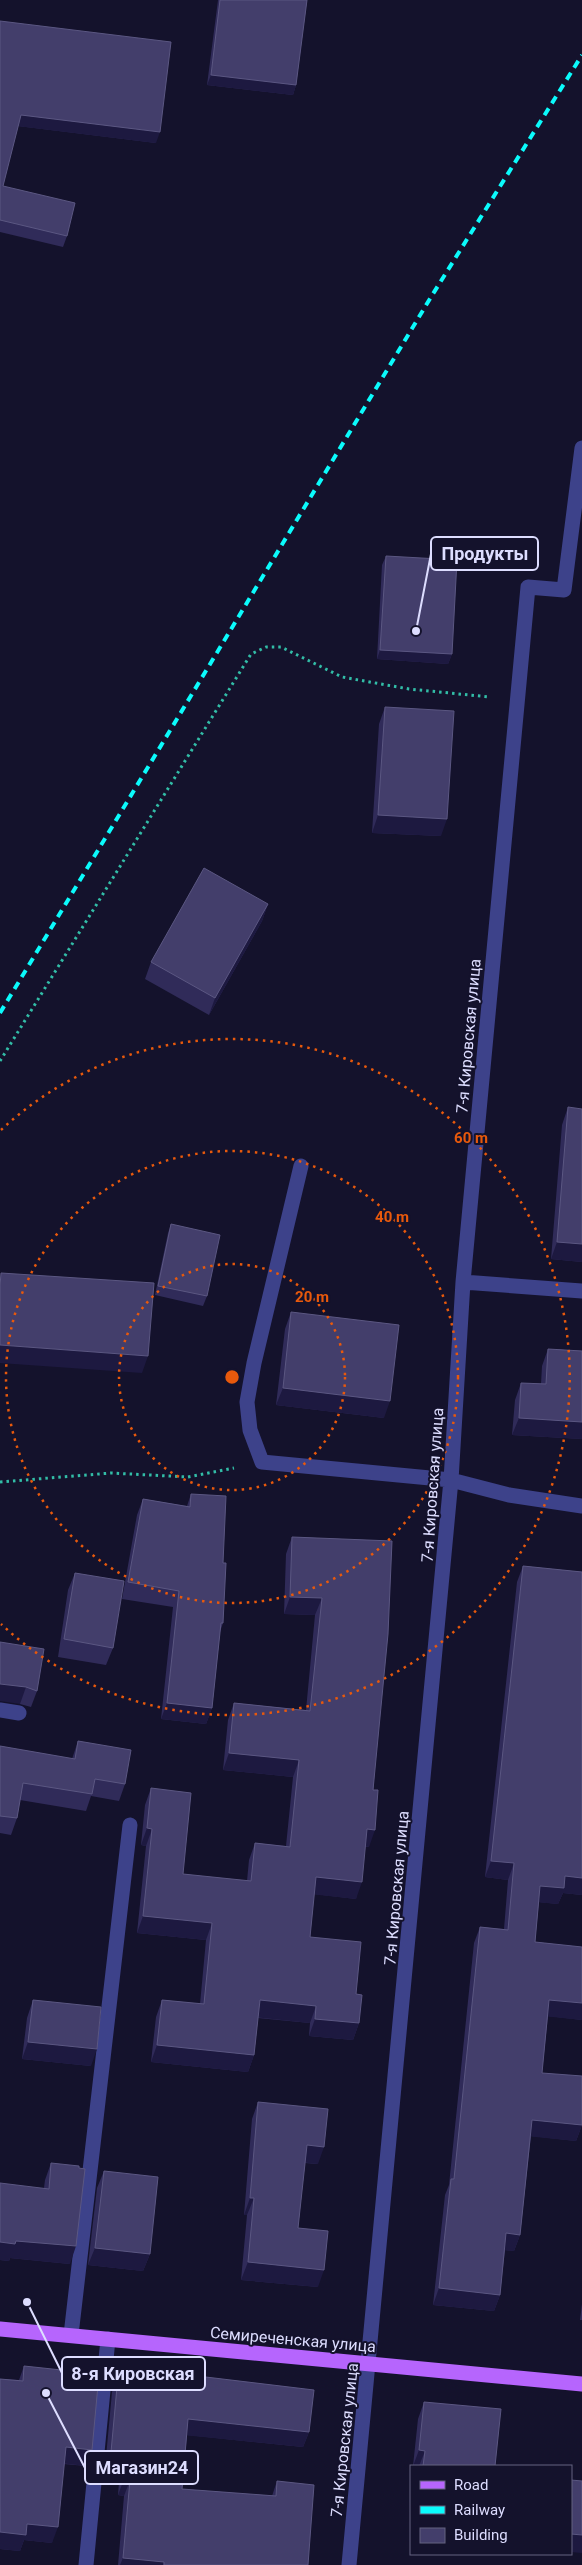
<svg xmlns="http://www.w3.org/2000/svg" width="582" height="2565" font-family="Roboto,sans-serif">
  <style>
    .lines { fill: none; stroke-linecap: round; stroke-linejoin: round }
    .path { stroke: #32bda7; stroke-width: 3; stroke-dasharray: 2.5 4; stroke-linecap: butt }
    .minor { stroke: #3d428a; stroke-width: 15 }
    .major { stroke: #b665fd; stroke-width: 15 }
    .rail { stroke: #0bfbfc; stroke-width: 4; stroke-dasharray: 8 6; stroke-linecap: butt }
    .wall { fill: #302b59 }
    .shaded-wall { fill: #1d1940 }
    .building { fill: #433e6b; stroke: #5b5782 }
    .ring { fill: none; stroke: #e8590c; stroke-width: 2.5; stroke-dasharray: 2.5 5 }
    .labels { text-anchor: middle; stroke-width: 4; stroke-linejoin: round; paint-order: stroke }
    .street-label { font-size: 16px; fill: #ddf; stroke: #14122c }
    .centre { fill: #e8590c; stroke: #14122c; stroke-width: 2.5 }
    .ring-label { font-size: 15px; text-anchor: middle; font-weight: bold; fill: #e8590c; stroke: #14122c; stroke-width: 4; stroke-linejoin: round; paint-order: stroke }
    .leader { fill: none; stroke: #ddf; stroke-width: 2 }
    .callout-dot { fill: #ddf; stroke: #14122c; stroke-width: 2 }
    .callout { fill: #14122c; stroke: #ddf; stroke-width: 2 }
    .callout-label { font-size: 18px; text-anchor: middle; font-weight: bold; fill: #ddf }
  </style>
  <rect width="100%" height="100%" fill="#14122c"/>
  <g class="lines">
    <path class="path" d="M 0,1061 L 251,654 L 266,647 L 281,647 L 342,677 L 409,689 L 490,697
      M 0,1482 L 111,1473 L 188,1477 L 234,1468"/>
    <path class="minor" d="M 301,1166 L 254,1363 L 247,1402 L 250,1430 L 262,1462 L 451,1480 L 509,1495 L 582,1506
      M 463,1282 L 582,1291
      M 0,1710 L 19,1713
      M 71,2335 L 130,1825
      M 86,2565 L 108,2339
      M 349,2565 L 451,1480 L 463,1282 L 528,587 L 564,590 L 582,448"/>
    <path class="major" d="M 0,2329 L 582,2384"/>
    <path class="rail" d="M 0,1013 L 431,297 L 582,55"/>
  </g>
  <path class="wall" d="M 218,0 L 307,0 L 296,85 L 293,95 L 207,85 Z
    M 0,21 L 156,143 L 18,126 L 3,186 L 67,236 L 63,247 L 0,232 Z
    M 386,556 L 452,654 L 448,664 L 377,659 L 382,565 Z
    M 385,707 L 441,836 L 372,833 L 379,724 Z
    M 268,904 L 262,921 L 209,1015 L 145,979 L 151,962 Z
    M 568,1107 L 582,1262 L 551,1259 L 562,1125 Z
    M 171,1224 L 207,1296 L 203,1306 L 155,1295 L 168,1233 Z
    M 291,1312 L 384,1418 L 276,1405 L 285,1329 Z
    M 548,1349 L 582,1351 L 582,1439 L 512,1435 L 515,1400 L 521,1383 L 541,1384 L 542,1366 Z
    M 191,1494 L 223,1563 L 223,1623 L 220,1632 L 212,1708 L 206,1724 L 161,1719 L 173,1607 L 122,1599 L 137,1515 L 143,1499 L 187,1506 Z
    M 292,1537 L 392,1541 L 369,1847 L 365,1847 L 356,1899 L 314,1894 L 310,1937 L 356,1994 L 359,2023 L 353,2040 L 309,2036 L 310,2023 L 258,2018 L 254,2055 L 248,2072 L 151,2062 L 156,2017 L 162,2000 L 200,2004 L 206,1940 L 137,1933 L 146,1846 L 141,1845 L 145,1805 L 151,1788 L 183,1874 L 247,1881 L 249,1860 L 255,1843 L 286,1846 L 293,1777 L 223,1770 L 228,1720 L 234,1703 L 306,1710 L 315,1615 L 284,1614 L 286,1554 Z
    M 523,1566 L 582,1572 L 582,1895 L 563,1893 L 558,1904 L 539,1902 L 535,1942 L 582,1947 L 582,2020 L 548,2016 L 542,2073 L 582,2125 L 576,2141 L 531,2136 L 520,2235 L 514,2251 L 505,2250 L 500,2295 L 494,2311 L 433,2305 L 445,2195 L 449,2185 L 474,1943 L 480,1927 L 504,1929 L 508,1880 L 485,1877 L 517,1582 Z
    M 75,1573 L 113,1648 L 106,1665 L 58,1657 L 68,1590 Z
    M 0,1642 L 37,1691 L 31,1707 L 20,1704 Z
    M 78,1741 L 125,1784 L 119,1801 L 91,1796 L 86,1811 L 20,1800 L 17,1818 L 11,1835 L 0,1833 L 0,1746 L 72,1759 Z
    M 33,2000 L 91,2066 L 22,2059 L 27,2018 Z
    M 258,2102 L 318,2164 L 305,2163 L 298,2228 L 318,2287 L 241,2280 L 247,2215 L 244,2215 L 252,2119 Z
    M 51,2163 L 70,2264 L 10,2258 L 9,2261 L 0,2260 L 44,2188 L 45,2180 Z
    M 104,2171 L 150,2254 L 143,2271 L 88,2265 L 97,2188 Z
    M 582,2304 L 582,2320 L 580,2320 Z
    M 24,2366 L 86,2466 L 64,2464 L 52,2543 L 24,2540 L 20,2551 L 0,2549 L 0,2379 L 19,2380 Z
    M 139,2369 L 309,2432 L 303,2447 L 187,2435 L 182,2489 L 272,2496 L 277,2481 L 308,2565 L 118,2565 L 124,2496 L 118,2495 L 120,2469 L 105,2468 L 112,2392 L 118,2376 L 135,2378 Z
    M 424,2402 L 495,2466 L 413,2466 L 418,2419 Z"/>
  <path class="shaded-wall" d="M 211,75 L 296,85 L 293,95 L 207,85 Z
    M 21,115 L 160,132 L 156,143 L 17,126 Z
    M 380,650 L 452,654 L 448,664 L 377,659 Z
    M 378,815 L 447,819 L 441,836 L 372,833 Z
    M 268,904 L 262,921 L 209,1015 L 215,998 Z
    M 557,1242 L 582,1244 L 582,1262 L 551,1259 Z
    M 0,1345 L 148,1356 L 142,1373 L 0,1363 Z
    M 283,1388 L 390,1401 L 384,1418 L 276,1405 Z
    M 519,1418 L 582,1422 L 582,1439 L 512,1435 Z
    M 290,1597 L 322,1598 L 315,1615 L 284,1614 Z
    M 0,1684 L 26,1687 L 20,1704 L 0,1701 Z
    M 167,1703 L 212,1708 L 206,1724 L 161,1719 Z
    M 229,1753 L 299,1760 L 293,1777 L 223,1770 Z
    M 147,1828 L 152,1829 L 146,1846 L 141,1845 Z
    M 367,1829 L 375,1830 L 369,1847 L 361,1846 Z
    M 491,1861 L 514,1863 L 508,1880 L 485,1877 Z
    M 565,1876 L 582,1878 L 582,1895 L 563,1893 L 558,1904 L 535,1902 L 540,1886 Z
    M 316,1877 L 362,1882 L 356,1899 L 310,1894 Z
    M 143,1916 L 212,1923 L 206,1940 L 137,1933 Z
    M 260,2000 L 316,2006 L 310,2023 L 254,2017 Z
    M 549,2000 L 582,2003 L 582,2020 L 543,2016 Z
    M 315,2019 L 359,2023 L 353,2040 L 309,2036 Z
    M 28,2042 L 97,2049 L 91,2066 L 22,2059 Z
    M 157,2045 L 254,2055 L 248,2072 L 151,2062 Z
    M 532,2120 L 582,2125 L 576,2141 L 526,2136 Z
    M 307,2145 L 324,2147 L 318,2164 L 300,2162 Z
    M 250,2198 L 254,2198 L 247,2215 L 244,2215 Z
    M 506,2233 L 520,2235 L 514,2251 L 500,2250 Z
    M 16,2241 L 76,2246 L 70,2264 L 10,2258 L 9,2261 L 0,2260 L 0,2242 Z
    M 95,2248 L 150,2254 L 143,2271 L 88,2265 Z
    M 248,2262 L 324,2270 L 318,2287 L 241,2280 Z
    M 439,2288 L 500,2295 L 494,2311 L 433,2305 Z
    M 188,2419 L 309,2432 L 303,2447 L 183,2435 Z
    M 66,2447 L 92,2450 L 86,2466 L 60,2463 Z
    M 419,2450 L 425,2451 L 419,2466 L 413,2466 Z
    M 111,2452 L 126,2454 L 120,2469 L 105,2468 Z
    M 124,2479 L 130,2480 L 124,2496 L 118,2495 Z
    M 27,2524 L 58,2527 L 52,2543 L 24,2540 L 20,2551 L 0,2549 L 0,2532 Z
    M 571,2534 L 582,2535 L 582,2553 L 571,2552 Z
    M 123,2558 L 164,2562 L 163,2565 L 120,2565 Z"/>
  <path class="building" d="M 220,0 L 307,0 L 296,85 L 211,75 Z
    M 0,21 L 171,42 L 160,132 L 21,115 L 3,186 L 75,203 L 67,236 L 0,220 Z
    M 386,556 L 457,560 L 452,654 L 380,650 Z
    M 385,707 L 454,711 L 447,819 L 378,815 Z
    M 204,868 L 268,904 L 215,998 L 151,962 Z
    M 568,1107 L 582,1109 L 582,1244 L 557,1242 Z
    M 171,1224 L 220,1235 L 207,1296 L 158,1286 Z
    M 1,1273 L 154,1283 L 148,1356 L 0,1345 L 0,1286 Z
    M 291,1312 L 399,1325 L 390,1401 L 283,1388 Z
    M 548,1349 L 582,1351 L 582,1422 L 519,1418 L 521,1383 L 546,1384 Z
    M 191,1494 L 226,1496 L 223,1563 L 226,1563 L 223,1623 L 221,1623 L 212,1708 L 167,1703 L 179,1591 L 128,1582 L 143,1499 L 190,1507 Z
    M 292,1537 L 392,1541 L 388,1634 L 373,1790 L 378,1790 L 375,1830 L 367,1829 L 362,1882 L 316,1877 L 310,1937 L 361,1942 L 356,1994 L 362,1995 L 359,2023 L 315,2019 L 316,2006 L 260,2000 L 254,2055 L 157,2045 L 162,2000 L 204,2004 L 212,1923 L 143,1916 L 152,1829 L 147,1828 L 151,1788 L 191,1793 L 183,1874 L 251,1881 L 255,1843 L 290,1847 L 299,1760 L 229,1753 L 234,1703 L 310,1711 L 322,1598 L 290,1597 Z
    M 523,1566 L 582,1572 L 582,1878 L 565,1876 L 564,1888 L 540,1886 L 535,1942 L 582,1947 L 582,2003 L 549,2000 L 542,2073 L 582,2076 L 582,2125 L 532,2120 L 520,2235 L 506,2233 L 500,2295 L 439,2288 L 451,2179 L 454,2179 L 480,1927 L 508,1930 L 514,1863 L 491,1861 Z
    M 75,1573 L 124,1581 L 113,1648 L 64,1639 Z
    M 0,1642 L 44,1649 L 37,1691 L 26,1687 L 0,1684 Z
    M 78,1741 L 131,1750 L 125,1784 L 95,1779 L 92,1794 L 23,1783 L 17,1818 L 0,1816 L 0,1746 L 75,1759 Z
    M 33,2000 L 101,2007 L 97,2049 L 28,2042 Z
    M 258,2102 L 328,2109 L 324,2147 L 307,2145 L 298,2228 L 328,2231 L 324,2270 L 248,2262 L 254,2198 L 250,2198 Z
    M 51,2163 L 79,2166 L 79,2168 L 85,2169 L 76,2246 L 16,2241 L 15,2244 L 0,2242 L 0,2183 L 49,2189 Z
    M 104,2171 L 158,2177 L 150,2254 L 95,2248 Z
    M 24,2366 L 99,2374 L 92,2450 L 66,2447 L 58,2527 L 27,2524 L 26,2535 L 0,2532 L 0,2379 L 23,2381 Z
    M 139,2369 L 314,2390 L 309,2432 L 188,2419 L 182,2489 L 276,2496 L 277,2481 L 314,2485 L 308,2565 L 164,2565 L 164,2562 L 123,2558 L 130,2480 L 124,2479 L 126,2454 L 111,2452 L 118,2376 L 138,2379 Z
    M 424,2402 L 501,2409 L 495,2466 L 423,2466 L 425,2451 L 419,2450 Z
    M 571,2480 L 582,2481 L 582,2535 L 571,2534 Z"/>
  <g class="ring">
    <circle cx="232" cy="1377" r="113"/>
    <circle cx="232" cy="1377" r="226"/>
    <path d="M1 1130A338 338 0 1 1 1 1624"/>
  </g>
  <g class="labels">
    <g class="street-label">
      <text transform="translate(468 1036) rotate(-85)" y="6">7-я Кировская улица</text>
      <text transform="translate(432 1485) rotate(-86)" y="6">7-я Кировская улица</text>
      <text transform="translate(396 1888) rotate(-85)" y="6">7-я Кировская улица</text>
      <text transform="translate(293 2339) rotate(5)" y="6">Семиреченская улица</text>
      <text transform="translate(344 2440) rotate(-84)" y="6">7-я Кировская улица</text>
    </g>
  </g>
  <circle cx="232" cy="1377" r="8" class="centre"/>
  <g class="ring-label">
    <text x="471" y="1143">60 m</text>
    <text x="392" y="1222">40 m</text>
    <text x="312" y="1302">20 m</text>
  </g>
  <path class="leader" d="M416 631L431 554M27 2302L62 2373M46 2393L85 2468"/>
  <g class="callout-dot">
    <circle cx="416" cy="631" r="5"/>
    <circle cx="27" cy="2302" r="5"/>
    <circle cx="46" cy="2393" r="5"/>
  </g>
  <g class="callout">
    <rect x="431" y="537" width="107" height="33" rx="5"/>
    <rect x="62" y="2357" width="143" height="33" rx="5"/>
    <rect x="85" y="2451" width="113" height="33" rx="5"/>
  </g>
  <g class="callout-label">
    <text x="485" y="560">Продукты</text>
    <text x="133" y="2380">8-я Кировская</text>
    <text x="142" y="2474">Магазин24</text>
  </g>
  <rect x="410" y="2465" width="162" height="90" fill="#14122c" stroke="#646380"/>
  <rect x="420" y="2481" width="25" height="8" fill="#b665fd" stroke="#646380"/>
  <text x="454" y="2490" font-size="15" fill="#ddddff">Road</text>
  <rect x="420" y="2506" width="25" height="8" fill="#0bfbfc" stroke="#646380"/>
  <text x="454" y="2515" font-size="15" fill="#ddddff">Railway</text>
  <rect x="420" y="2528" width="25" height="15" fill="#433e6b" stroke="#646380"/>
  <text x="454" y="2540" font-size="15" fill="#ddddff">Building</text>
</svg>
